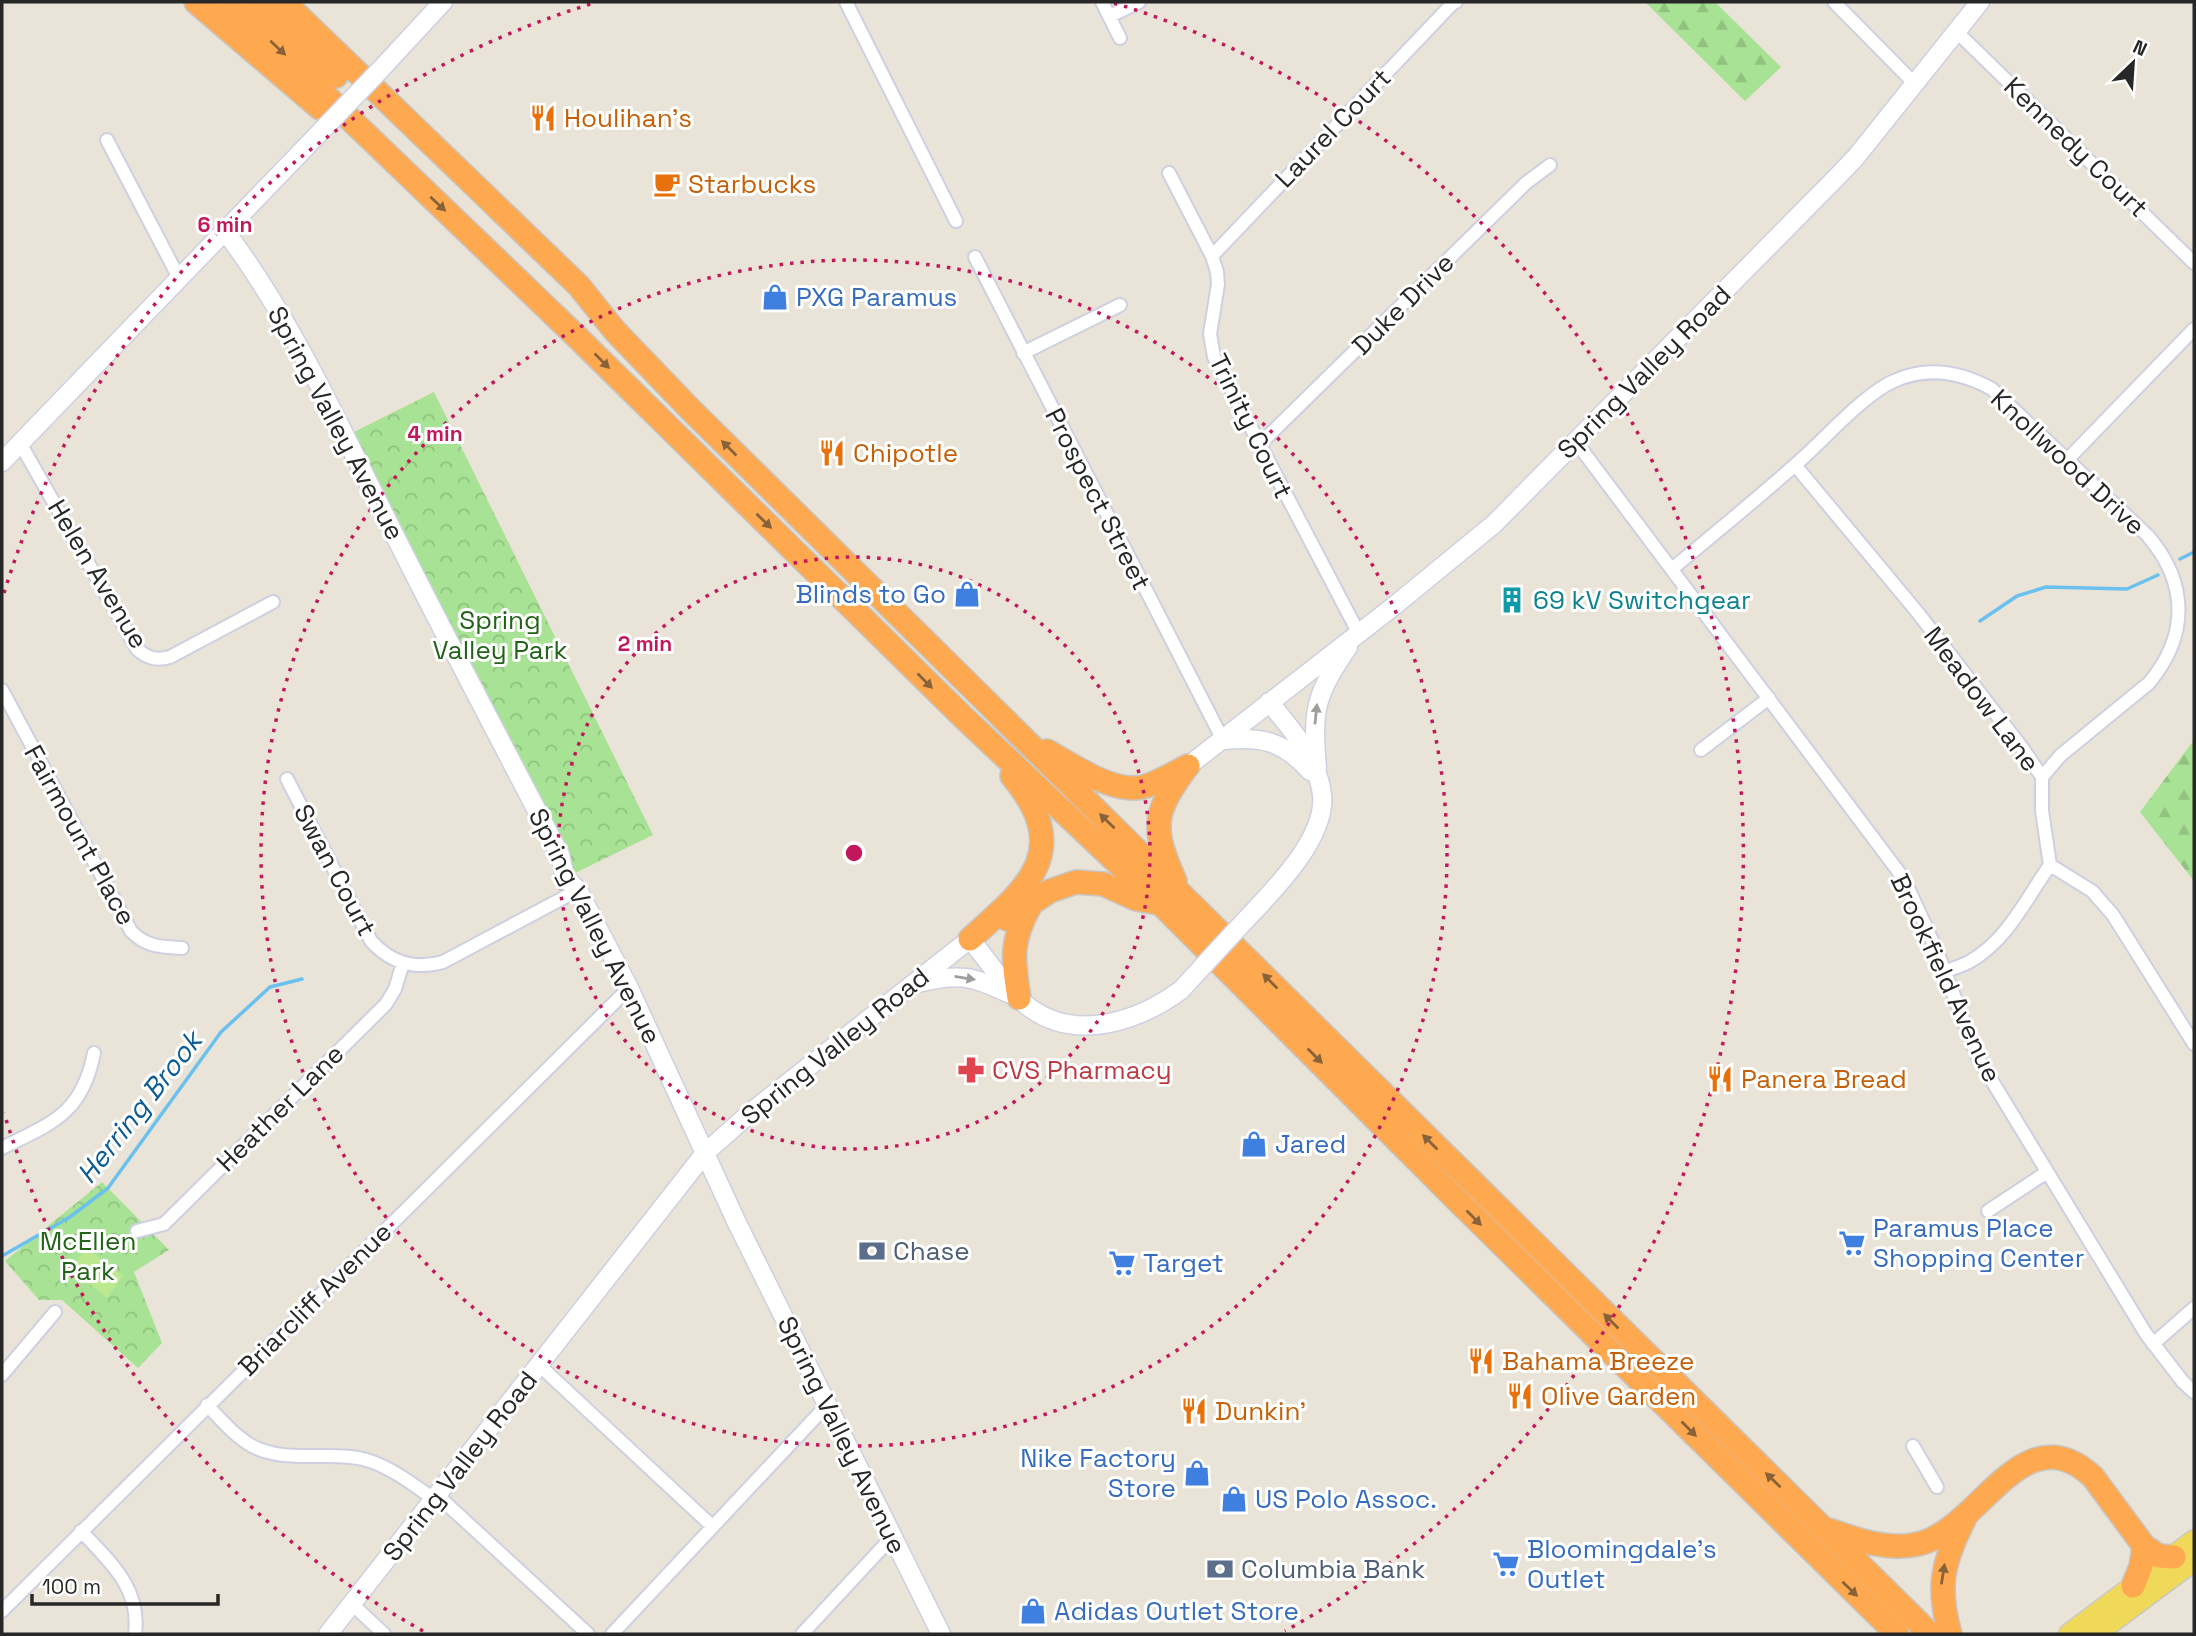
<svg xmlns="http://www.w3.org/2000/svg" width="2196" height="1636" font-family="'Space Grotesk',sans-serif">
  <style>
    .forest { fill: url(#forest-firs) }
    .park { fill: url(#park-crowns) }
    .pitch { fill: #bce98f }
    .lines { fill: none; stroke-linecap: round; stroke-linejoin: round }
    .stream { stroke: #6ac0ee; stroke-width: 3.5 }
    .street-casing { stroke: #ced0e1; stroke-width: 16 }
    .secondary-casing { stroke: #ced0e1; stroke-width: 21 }
    .primary-casing { stroke: #c7c7c7; stroke-width: 24 }
    .highway-casing { stroke: #c7c7c7; stroke-width: 26 }
    .street { stroke: #fff; stroke-width: 12 }
    .secondary { stroke: #fff; stroke-width: 18 }
    .primary { stroke: #f0d958; stroke-width: 21 }
    .highway { stroke: #fea950; stroke-width: 23 }
    .secondary-bridge-casing { stroke: #ced0e1; stroke-width: 21; stroke-linecap: butt }
    .secondary-bridge { stroke: #fff; stroke-width: 18 }
    .oneway { fill: #886239 }
    .oneway2 { fill: #9e9e9e }
    .ring { fill: none; stroke: #c2185b; stroke-width: 3.5; stroke-dasharray: 3.5 7 }
    .labels { text-anchor: middle; stroke-width: 6; stroke-linejoin: round; paint-order: stroke }
    .food-label { font-size: 26px; fill: #c56008; stroke: #fff; text-anchor: start }
    .street-label { font-size: 26px; fill: #272727; stroke: #fff }
    .shop-label { font-size: 26px; fill: #366cbe; stroke: #fff; text-anchor: start }
    .culture-label { font-size: 26px; fill: #0d838f; stroke: #fff; text-anchor: start }
    .park-label { font-size: 26px; fill: #226319; stroke: #fff }
    .health-label { font-size: 26px; fill: #be3a42; stroke: #fff; text-anchor: start }
    .service-label { font-size: 26px; fill: #4e5e75; stroke: #fff; text-anchor: start }
    .water-label { font-size: 28px; font-style: italic; fill: #0d5c96; stroke: #fff }
    .centre { fill: #c2185b; stroke: #fff; stroke-width: 3.5 }
    .ring-label { font-size: 21px; text-anchor: middle; font-weight: bold; fill: #c2185b; stroke: #fff; stroke-width: 6; stroke-linejoin: round; paint-order: stroke }
  </style>
  <defs>
    <pattern id="forest-firs" width="22" height="20" patternUnits="userSpaceOnUse" patternTransform="scale(1.75)"><rect width="22" height="20" fill="#a8e294"/><path d="M5 1l3.5 6h-7zM16 11l3.5 6h-7z" fill="#91c280"/></pattern>
    <pattern id="park-crowns" width="20" height="18" patternUnits="userSpaceOnUse" patternTransform="scale(1.75)"><rect width="20" height="18" fill="#a8e294"/><path d="M2 6a3 3 0 1 1 6 0M12 15a3 3 0 1 1 6 0" fill="none" stroke="#91c280"/></pattern>
  </defs>
  <rect width="100%" height="100%" fill="#eae4d8"/>
  <path class="forest" d="M 1645,2 L 1715,2 L 1781,67 L 1745,101 Z
    M 2194,740 L 2194,881 L 2140,812 Z"/>
  <path class="park" d="M 434,392 L 653,835 L 565,878 L 346,436 Z
    M 102,1182 L 169,1250 L 134,1272 L 162,1343 L 138,1368 L 62,1300 L 39,1300 L 5,1261 Z"/>
  <path class="pitch" d="M 86,1248 L 123,1276 L 107,1298 L 70,1269 Z"/>
  <g class="lines">
    <path class="stream" d="M 2180,559 L 2194,552
      M 1980,621 L 2017,596 L 2046,587 L 2127,589 L 2158,575
      M 2,1256 L 70,1217 L 108,1188 L 221,1032 L 270,987 L 302,979"/>
    <g class="street-casing">
      <path id="street" d="M 846,2 L 956,221
        M 1102,2 L 1120,38
        M 1834,2 L 1915,84
        M 1110,16 L 1139,2
        M 1957,32 L 2194,263
        M 107,140 L 179,278
        M 1169,173 L 1212,256 L 1217,272 L 1218,284 L 1210,334 L 1214,357 L 1358,632
        M 1212,256 L 1453,3 L 1456,2
        M 975,257 L 1223,740
        M 1023,353 L 1120,305
        M 1576,442 L 1904,879 L 1936,949 L 1978,1058 L 2146,1334 L 2183,1382 L 2194,1392
        M 20,443 L 137,649 C 147,658 156,661 170,657 L 273,602
        M 1259,445 L 1526,183 L 1550,165
        M 2067,460 L 2194,329
        M 1795,465 L 1918,613 L 2023,749 L 2042,777 L 2042,811 L 2050,865 C 2026,899 2007,941 1969,962 C 1961,966 1952,969 1943,972
        M 1672,569 C 1716,532 1761,496 1804,457 C 1827,436 1866,393 1894,381 C 1927,366 1961,372 1992,389 L 2148,536 C 2188,583 2189,635 2149,683 L 2061,755 L 2042,777
        M 2,690 L 131,931 C 146,947 161,947 182,948
        M 1701,750 L 1769,698
        M 287,779 L 371,941 C 391,963 414,970 443,962 L 578,890
        M 2050,865 L 2092,891 L 2113,915 L 2194,1044
        M 2,1148 C 52,1123 82,1114 94,1053
        M 1988,1211 L 2047,1172
        M 137,1231 L 164,1224 L 386,1004 L 395,989 L 403,963
        M 2153,1344 L 2194,1308
        M 539,1365 L 713,1527
        M 2,1375 L 55,1312
        M 207,1405 C 246,1447 256,1457 315,1456 C 331,1456 347,1455 363,1459 C 390,1466 412,1484 434,1499
        M 1913,1446 L 1937,1487
        M 437,1495 L 588,1634
        M 81,1531 C 110,1562 141,1588 135,1634
        M 352,1604 L 384,1634
        M 2,1611 L 629,988
        M 612,1634 L 827,1405
        M 802,1634 L 893,1536"/>
    </g>
    <g class="secondary-casing">
      <path id="secondary" d="M 380,70 L 443,2
        M 225,231 C 290,317 335,417 383,512 C 440,627 501,741 560,855 L 565,878 L 578,890 L 629,988 L 737,1223 L 941,1634
        M 2,462 L 303,150
        M 1223,740 C 1262,736 1283,741 1310,771
        M 1188,766 L 1394,606 L 1494,524 L 1835,179 L 1856,157 L 1980,2
        M 1317,768 C 1312,708 1315,696 1348,647
        M 1238,928 C 1267,897 1327,840 1322,795 C 1318,758 1291,729 1269,702
        M 918,983 C 965,972 972,977 1015,996
        M 328,1634 L 705,1153 L 750,1113 L 970,939 C 989,962 1007,990 1030,1008 C 1077,1042 1139,1021 1181,990"/>
    </g>
    <g class="primary-casing">
      <path id="primary" d="M 2070,1634 L 2194,1541
        M 2095,1634 L 2194,1560"/>
    </g>
    <g class="highway-casing">
      <path id="highway" d="M 196,2 L 320,108
        M 228,2 L 575,335 L 963,717 L 1161,904 L 1461,1204 L 1897,1634
        M 259,2 L 336,76
        M 284,2 L 579,286 L 615,331 L 690,409 L 1930,1634
        M 1047,751 C 1072,765 1113,794 1143,787 C 1158,783 1174,773 1188,766
        M 1175,881 C 1152,828 1152,815 1186,768
        M 1007,919 L 1050,891 L 1076,882 L 1103,884 L 1136,899 L 1158,903
        M 970,939 C 1027,888 1075,852 1012,776
        M 1019,998 C 1013,959 1010,942 1030,906
        M 1829,1530 C 1858,1540 1887,1551 1918,1544 C 1981,1530 2022,1411 2093,1477 L 2144,1546 L 2159,1556 L 2174,1557
        M 2133,1586 L 2141,1566 L 2144,1546
        M 1950,1634 C 1937,1588 1942,1563 1964,1520"/>
    </g>
    <use href="#street" class="street"/>
    <use href="#secondary" class="secondary"/>
    <use href="#primary" class="primary"/>
    <use href="#highway" class="highway"/>
    <g class="secondary-bridge-casing">
      <path id="secondary-bridge" d="M 303,150 L 380,70
        M 1181,990 L 1238,928"/>
    </g>
    <use href="#secondary-bridge" class="secondary-bridge"/>
  </g>
  <defs><path id="oneway-solid" d="M-6-.8H1V-3.2L6.5 0L1 3.2V.8H-6Z" transform="scale(1.75)"/></defs>
  <g class="oneway">
    <use href="#oneway-solid" transform="translate(278 48) rotate(43)"/>
    <use href="#oneway-solid" transform="translate(438 204) rotate(43)"/>
    <use href="#oneway-solid" transform="translate(602 361) rotate(45)"/>
    <use href="#oneway-solid" transform="translate(729 448) rotate(-135)"/>
    <use href="#oneway-solid" transform="translate(764 521) rotate(44)"/>
    <use href="#oneway-solid" transform="translate(925 681) rotate(45)"/>
    <use href="#oneway-solid" transform="translate(1107 821) rotate(-136)"/>
    <use href="#oneway-solid" transform="translate(1270 981) rotate(-135)"/>
    <use href="#oneway-solid" transform="translate(1315 1056) rotate(45)"/>
    <use href="#oneway-solid" transform="translate(1430 1142) rotate(-135)"/>
    <use href="#oneway-solid" transform="translate(1474 1218) rotate(45)"/>
    <use href="#oneway-solid" transform="translate(1611 1321) rotate(-135)"/>
    <use href="#oneway-solid" transform="translate(1689 1429) rotate(45)"/>
    <use href="#oneway-solid" transform="translate(1773 1480) rotate(-136)"/>
    <use href="#oneway-solid" transform="translate(1943 1574) rotate(-81)"/>
    <use href="#oneway-solid" transform="translate(1850 1589) rotate(44)"/>
  </g>
  <g class="oneway2">
    <use href="#oneway-solid" transform="translate(1316 714) rotate(-84)"/>
    <use href="#oneway-solid" transform="translate(965 978) rotate(9)"/>
  </g>
  <g class="ring">
    <circle cx="854" cy="853" r="296"/>
    <circle cx="854" cy="853" r="593"/>
    <path d="M423 1631A889 889 0 0 1 4 1113M4 593A889 889 0 0 1 594 3M1114 3A889 889 0 0 1 1285 1631"/>
  </g>
  <defs>
    <g id="restaurant-bare" transform="scale(2.1)"><path d="M-5-6h1v4h1v-4h1v4h1v-4h1v5L-1.5 .5V6h-2V.5L-5-1ZM5-6V6H3V1.5H1.5Q1.5-4 5-6Z" fill="#e8710a" stroke="#fff" stroke-width="2.5" paint-order="stroke"/></g>
    <g id="cafe-bare" transform="scale(2.1)"><path d="M-5.5-4.5H6V0H3Q3 3.5 0 3.5H-2.5Q-5.5 3.5-5.5 0ZM3-3.2v2h1.7v-2ZM-6 4.5H4V6H-6Z" fill="#e8710a" stroke="#fff" stroke-width="2.5" paint-order="stroke"/></g>
    <g id="shop-bare" transform="scale(2.1)"><path d="M-5-2.5h2.3a2.7 3.5 0 0 1 5.4 0H5L5.5 6h-11ZM-1.5-2.5h3a1.5 2.3 0 0 0-3 0Z" fill="#3f7fe0" stroke="#fff" stroke-width="2.5" paint-order="stroke"/></g>
    <g id="building-bare" transform="scale(2.1)"><path d="M-4-6H4V6H1V3H-1V6H-4ZM-2.5-4.3h1.7v1.8h-1.7ZM.8-4.3h1.7v1.8H.8ZM-2.5-1h1.7V.8h-1.7ZM.8-1h1.7V.8H.8Z" fill="#0f9aa8" stroke="#fff" stroke-width="2.5" paint-order="stroke"/></g>
    <g id="pharmacy-bare" transform="scale(2.1)"><path d="M-2-6h4v4h4v4h-4v4h-4v-4h-4v-4h4Z" fill="#e0444e" stroke="#fff" stroke-width="2.5" paint-order="stroke"/></g>
    <g id="supermarket-bare" transform="scale(2.1)"><path d="M-6-5.5h2.5l.6 2H6L4.5 2H-2.5L-4.4-4H-6ZM-1.5 3.2a1.3 1.3 0 1 0 .1 0ZM3 3.2a1.3 1.3 0 1 0 .1 0Z" fill="#3f7fe0" stroke="#fff" stroke-width="2.5" paint-order="stroke"/></g>
    <g id="bank-bare" transform="scale(2.1)"><path d="M-6-4H6V4H-6ZM0-2.3a2.3 2.3 0 1 0 0 4.6a2.3 2.3 0 1 0 0-4.6Z" fill="#5c6f8a" stroke="#fff" stroke-width="2.5" paint-order="stroke"/></g>
  </defs>
  <g fill-rule="evenodd">
    <use href="#restaurant-bare" x="543" y="118"/>
    <use href="#cafe-bare" x="667" y="184"/>
    <use href="#shop-bare" x="775" y="297"/>
    <use href="#restaurant-bare" x="832" y="453"/>
    <use href="#shop-bare" x="967" y="594"/>
    <use href="#building-bare" x="1512" y="600"/>
    <use href="#pharmacy-bare" x="971" y="1070"/>
    <use href="#restaurant-bare" x="1720" y="1079"/>
    <use href="#shop-bare" x="1254" y="1144"/>
    <use href="#supermarket-bare" x="1852" y="1243"/>
    <use href="#bank-bare" x="872" y="1251"/>
    <use href="#supermarket-bare" x="1122" y="1263"/>
    <use href="#restaurant-bare" x="1481" y="1361"/>
    <use href="#restaurant-bare" x="1520" y="1396"/>
    <use href="#restaurant-bare" x="1194" y="1411"/>
    <use href="#shop-bare" x="1197" y="1473"/>
    <use href="#shop-bare" x="1234" y="1499"/>
    <use href="#supermarket-bare" x="1506" y="1564"/>
    <use href="#bank-bare" x="1220" y="1569"/>
    <use href="#shop-bare" x="1033" y="1611"/>
  </g>
  <g class="labels">
    <g class="food-label">
      <text x="564" y="127">Houlihan's</text>
      <text x="688" y="193">Starbucks</text>
      <text x="853" y="462">Chipotle</text>
      <text x="1741" y="1088">Panera Bread</text>
      <text x="1502" y="1370">Bahama Breeze</text>
      <text x="1541" y="1405">Olive Garden</text>
      <text x="1215" y="1420">Dunkin'</text>
    </g>
    <g class="street-label">
      <text transform="translate(1333 128) rotate(-46)" y="9">Laurel Court</text>
      <text transform="translate(2076 147) rotate(44)" y="9">Kennedy Court</text>
      <text transform="translate(1403 304) rotate(-45)" y="9">Duke Drive</text>
      <text transform="translate(1644 372) rotate(-45)" y="9">Spring Valley Road</text>
      <text transform="translate(336 423) rotate(62)" y="9">Spring Valley Avenue</text>
      <text transform="translate(1251 426) rotate(64)" y="9">Trinity Court</text>
      <text transform="translate(2068 462) rotate(43)" y="9">Knollwood Drive</text>
      <text transform="translate(1098 499) rotate(63)" y="9">Prospect Street</text>
      <text transform="translate(98 574) rotate(59)" y="9">Helen Avenue</text>
      <text transform="translate(1982 699) rotate(53)" y="9">Meadow Lane</text>
      <text transform="translate(80 835) rotate(61)" y="9">Fairmount Place</text>
      <text transform="translate(335 870) rotate(62)" y="9">Swan Court</text>
      <text transform="translate(595 926) rotate(63)" y="9">Spring Valley Avenue</text>
      <text transform="translate(1946 978) rotate(65)" y="9">Brookfield Avenue</text>
      <text transform="translate(835 1046) rotate(-39)" y="9">Spring Valley Road</text>
      <text transform="translate(280 1108) rotate(-45)" y="9">Heather Lane</text>
      <text transform="translate(315 1299) rotate(-45)" y="9">Briarcliff Avenue</text>
      <text transform="translate(842 1435) rotate(64)" y="9">Spring Valley Avenue</text>
      <text transform="translate(460 1466) rotate(-52)" y="9">Spring Valley Road</text>
    </g>
    <g class="shop-label">
      <text x="796" y="306">PXG Paramus</text>
      <text x="946" y="603" text-anchor="end">Blinds to Go</text>
      <text x="1275" y="1153">Jared</text>
      <text x="1873" y="1237">Paramus Place<tspan x="1873" dy="30">Shopping Center</tspan></text>
      <text x="1143" y="1272">Target</text>
      <text x="1176" y="1467" text-anchor="end">Nike Factory<tspan x="1176" dy="30">Store</tspan></text>
      <text x="1255" y="1508">US Polo Assoc.</text>
      <text x="1527" y="1558">Bloomingdale's<tspan x="1527" dy="30">Outlet</tspan></text>
      <text x="1054" y="1620">Adidas Outlet Store</text>
    </g>
    <g class="culture-label">
      <text x="1533" y="609">69 kV Switchgear</text>
    </g>
    <g class="park-label">
      <text x="500" y="629">Spring<tspan x="500" dy="30">Valley Park</tspan></text>
      <text x="88" y="1250">McEllen<tspan x="88" dy="30">Park</tspan></text>
    </g>
    <g class="health-label">
      <text x="992" y="1079">CVS Pharmacy</text>
    </g>
    <g class="service-label">
      <text x="893" y="1260">Chase</text>
      <text x="1241" y="1578">Columbia Bank</text>
    </g>
    <g class="water-label">
      <text transform="translate(139 1107) rotate(-52)" y="10">Herring Brook</text>
    </g>
  </g>
  <circle cx="854" cy="853" r="10" class="centre"/>
  <g class="ring-label">
    <text x="225" y="232">6 min</text>
    <text x="435" y="441">4 min</text>
    <text x="645" y="651">2 min</text>
  </g>
  <rect width="2196" height="1636" fill="none" stroke="#272727" stroke-width="7"/>
  <g transform="translate(2133 63) rotate(25)" stroke="#ffffff" stroke-width="5" paint-order="stroke">
  <path d="M0-5L12 26L0 18L-12 26Z" fill="#272727"/>
  <text y="-10" font-size="19" font-weight="bold" text-anchor="middle" fill="#272727">N</text>
  </g>
  <path d="M32 1594v10h186v-10" fill="none" stroke="#272727" stroke-width="3.5"/>
  <text x="42" y="1594" font-size="21" fill="#272727" stroke="#ffffff" stroke-width="5" paint-order="stroke">100 m</text>
</svg>
